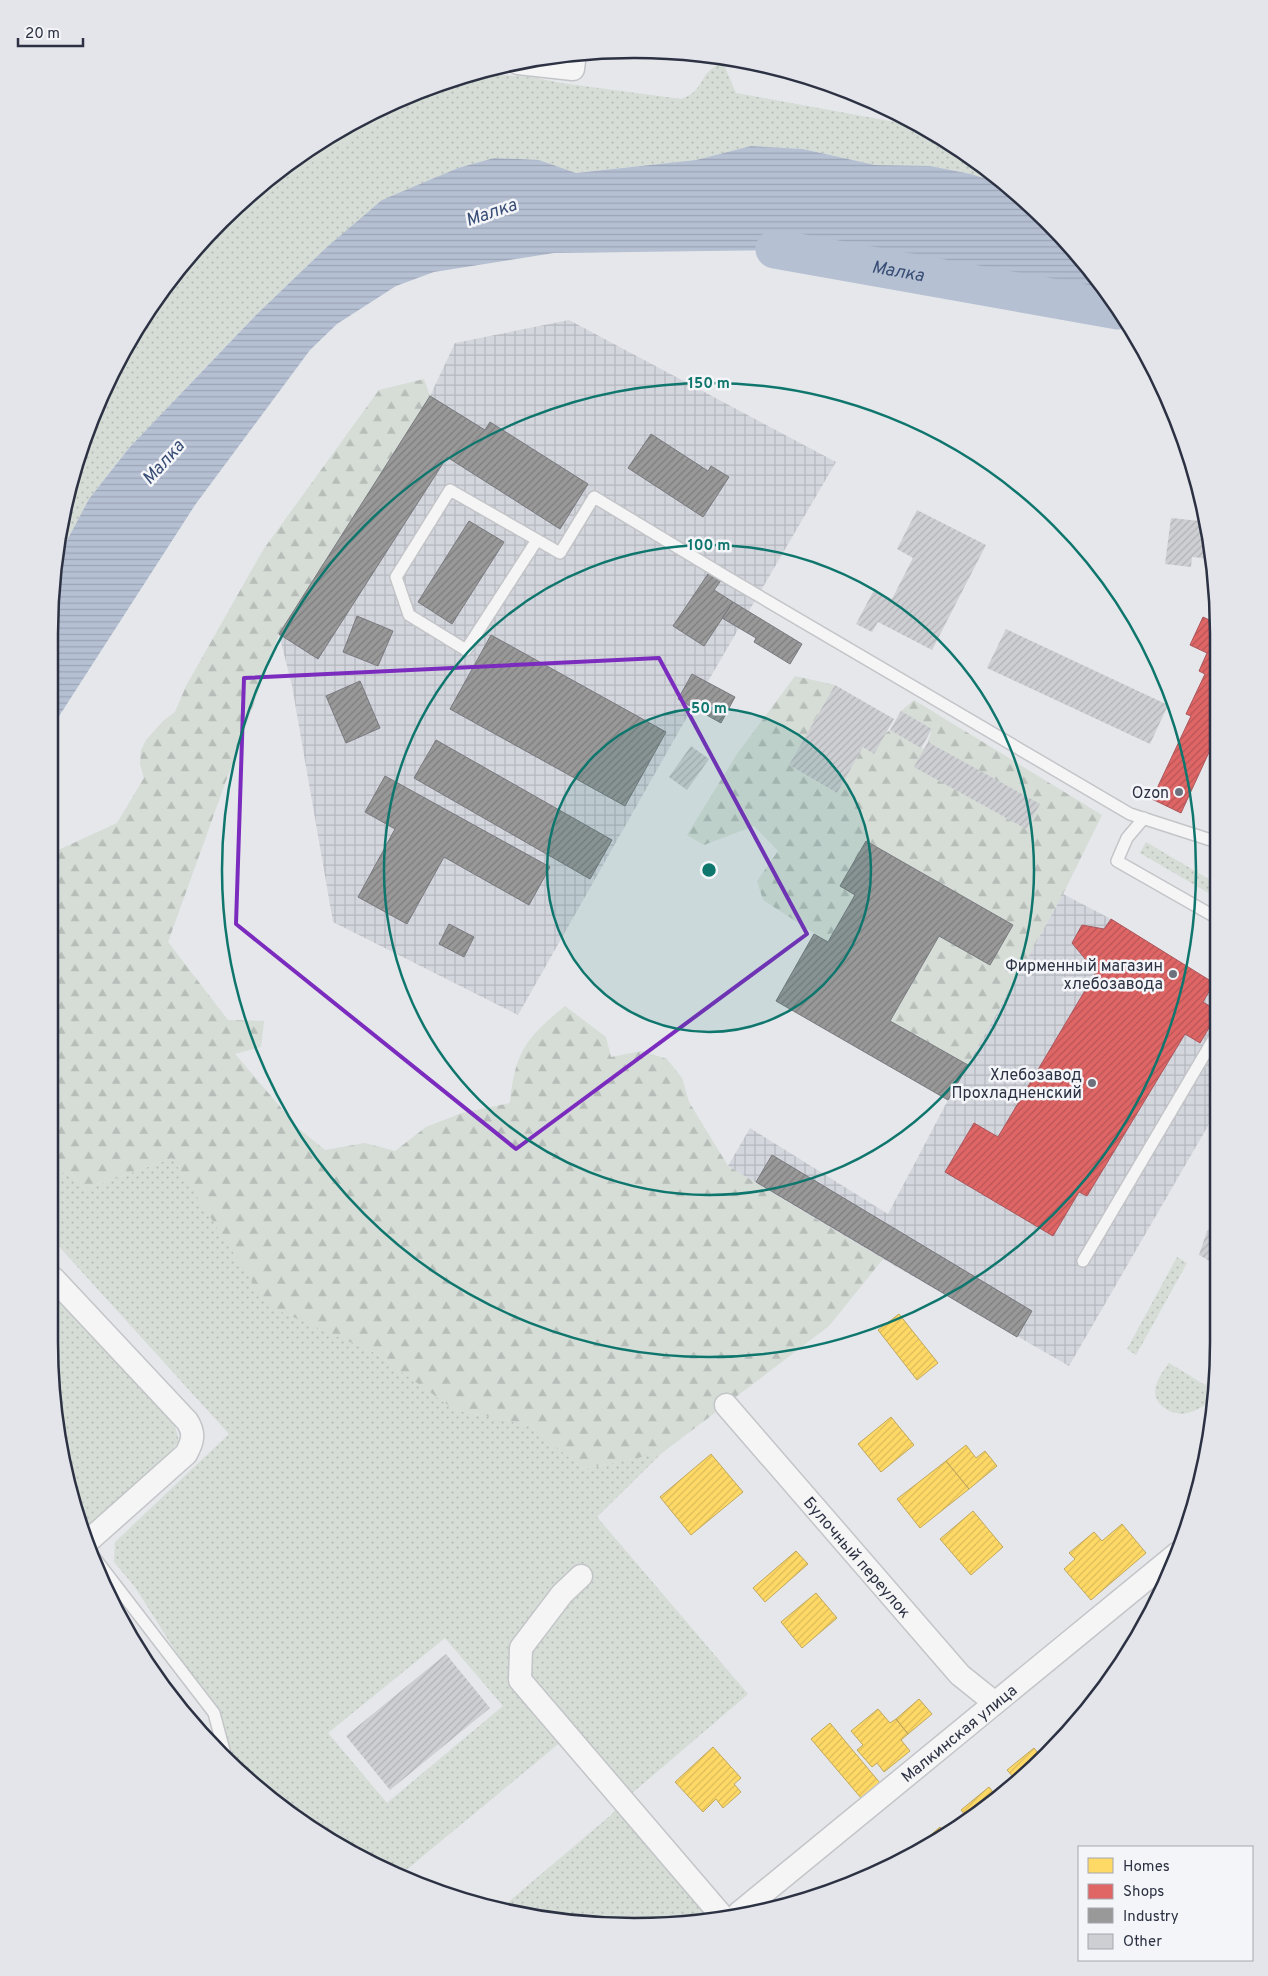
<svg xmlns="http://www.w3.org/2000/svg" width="1268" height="1976" font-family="Overpass,sans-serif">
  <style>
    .industrial { fill: url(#industrial-grid) }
    .grass { fill: url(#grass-dots); fill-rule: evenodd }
    .forest { fill: url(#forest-firs) }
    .park { fill: #d5ddd6 }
    .water { fill: url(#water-rules) }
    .homes { fill: url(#homes-hatch); stroke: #c0a75c }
    .shops { fill: url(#shops-hatch); stroke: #aa565c }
    .industry { fill: url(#industry-hatch); stroke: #787a7f }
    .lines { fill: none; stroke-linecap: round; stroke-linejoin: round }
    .river { stroke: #b5c0d3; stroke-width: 39 }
    .building { fill: url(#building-hatch) }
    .lane-casing { stroke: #c3c5c8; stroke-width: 14 }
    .street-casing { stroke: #c3c5c8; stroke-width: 25 }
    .lane { stroke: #f5f5f6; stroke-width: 11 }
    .street { stroke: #f5f5f6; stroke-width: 22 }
    .marked { fill: none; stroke: #7b2cbf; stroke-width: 4; stroke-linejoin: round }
    .ring { fill: none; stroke: #0f766e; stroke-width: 2.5 }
    .poi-dot { fill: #6d717d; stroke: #f4f5f8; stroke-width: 2 }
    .labels { text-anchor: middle; stroke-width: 5; stroke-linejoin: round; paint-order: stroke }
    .poi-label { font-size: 16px; fill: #2c3243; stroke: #f4f5f8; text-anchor: end }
    .street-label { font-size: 16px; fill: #2c3243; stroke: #f4f5f8 }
    .water-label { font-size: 18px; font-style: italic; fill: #384d75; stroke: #f4f5f8 }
    .rim { fill: none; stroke: #2c3243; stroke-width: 2.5 }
    .centre { fill: #0f766e; stroke: #f4f5f8; stroke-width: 2.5 }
    .ring-label { font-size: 15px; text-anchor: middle; font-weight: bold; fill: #0f766e; stroke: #f4f5f8; stroke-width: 5; stroke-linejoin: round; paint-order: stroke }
  </style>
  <defs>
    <pattern id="industrial-grid" width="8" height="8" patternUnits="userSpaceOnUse" patternTransform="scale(1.25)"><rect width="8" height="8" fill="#d4d6dd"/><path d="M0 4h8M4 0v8" fill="none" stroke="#b6b8bf"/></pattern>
    <pattern id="grass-dots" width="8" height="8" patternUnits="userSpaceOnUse" patternTransform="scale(1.25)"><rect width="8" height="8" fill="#d5ddd6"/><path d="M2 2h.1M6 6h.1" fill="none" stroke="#b7beb9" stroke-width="1.8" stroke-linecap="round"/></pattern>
    <pattern id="forest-firs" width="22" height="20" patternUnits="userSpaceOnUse" patternTransform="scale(1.25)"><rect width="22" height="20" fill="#d5ddd6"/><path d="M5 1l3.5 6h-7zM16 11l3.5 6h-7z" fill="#b7beb9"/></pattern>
    <pattern id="water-rules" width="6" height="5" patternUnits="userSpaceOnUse" patternTransform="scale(1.25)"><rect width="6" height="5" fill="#b5c0d3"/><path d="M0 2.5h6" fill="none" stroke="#9ca5b6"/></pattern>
    <pattern id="homes-hatch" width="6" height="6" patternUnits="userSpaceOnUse" patternTransform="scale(1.25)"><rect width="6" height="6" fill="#ffd966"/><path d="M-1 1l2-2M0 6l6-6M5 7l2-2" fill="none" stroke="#dbbb5a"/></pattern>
    <pattern id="shops-hatch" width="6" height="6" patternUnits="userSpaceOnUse" patternTransform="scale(1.25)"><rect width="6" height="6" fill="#e06666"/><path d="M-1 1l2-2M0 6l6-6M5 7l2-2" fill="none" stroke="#b65556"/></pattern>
    <pattern id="industry-hatch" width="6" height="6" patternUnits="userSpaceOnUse" patternTransform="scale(1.25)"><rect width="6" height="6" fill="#999"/><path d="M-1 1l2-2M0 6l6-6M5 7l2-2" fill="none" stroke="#7d7d7e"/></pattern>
    <pattern id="building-hatch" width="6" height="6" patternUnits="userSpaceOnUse" patternTransform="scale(1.25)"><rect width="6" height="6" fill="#cdcfd2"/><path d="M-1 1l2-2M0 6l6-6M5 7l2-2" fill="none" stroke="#b0b2b6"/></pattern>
  </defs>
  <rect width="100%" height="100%" fill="#e5e7ea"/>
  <path class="industrial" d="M 569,320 L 836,462 L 679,731 L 518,1015 L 333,922 L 292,686 L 279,634 L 430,396 L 455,343 Z
    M 1063,894 L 1111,919 L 1216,985 L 1216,1112 L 1069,1366 L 883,1259 L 728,1166 L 750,1128 L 888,1214 L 948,1100 Z"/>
  <path class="grass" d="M 723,63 L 736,93 L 928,128 L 1009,186 L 971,174 L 930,166 L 875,165 L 803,149 L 751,146 L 696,160 L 576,173 L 539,160 L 494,158 L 458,168 L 423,183 L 256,315 L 129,448 L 89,499 L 54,565 L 54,557 L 93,410 L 127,341 L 166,287 L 223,232 L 285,178 L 441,84 L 480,70 L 480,77 L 488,74 L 531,77 L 561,83 L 681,99 C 708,90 696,72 723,63 Z
    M 1146,842 L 1217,884 L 1217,898 L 1140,853 Z
    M 172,1158 L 269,1306 L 375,1353 L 455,1410 L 530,1425 L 583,1469 L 662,1453 L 597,1517 L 748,1694 L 623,1801 L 722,1916 L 634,1927 L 520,1916 L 499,1910 L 611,1815 L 623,1802 L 568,1736 L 400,1875 L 342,1849 L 278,1806 L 226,1758 L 214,1712 L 135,1587 L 114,1562 L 115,1542 L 229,1434 L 54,1241 L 54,1173 L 70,1172 L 84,1190 ZM 445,1638 L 503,1706 L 387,1803 L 328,1733 Z
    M 1177,1257 L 1187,1263 L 1136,1355 L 1127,1349 Z
    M 54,1295 L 175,1426 L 179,1441 L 168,1455 L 81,1532 L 54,1419 Z
    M 1169,1363 L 1205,1385 L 1214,1371 L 1214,1401 C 1205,1405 1191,1414 1181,1414 C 1175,1413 1168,1411 1163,1407 C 1147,1394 1159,1376 1169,1363 Z"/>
  <path class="forest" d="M 424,379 L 430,396 L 279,634 L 168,942 L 228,1020 L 264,1021 L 261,1047 L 235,1054 L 299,1129 L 325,1150 L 365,1143 L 395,1151 L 426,1127 L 462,1113 L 510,1103 C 515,1052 526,1038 565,1006 L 606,1037 L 611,1057 L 642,1051 L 667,1059 L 682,1078 L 689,1102 L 728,1166 L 883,1259 L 829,1326 L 662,1453 L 583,1469 L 530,1425 L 455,1410 L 375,1353 L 268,1306 L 172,1158 L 84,1190 L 70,1172 L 54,1173 L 54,852 L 117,823 L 144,778 L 140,764 L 141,750 L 146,740 L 163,721 L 175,712 L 186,686 L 263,550 L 379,390 Z
    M 795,676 L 835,685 L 789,765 L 837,793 L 863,747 L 874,753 L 886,733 L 890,730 L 924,749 L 915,767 L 1026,829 L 1039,804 L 928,742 L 932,729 L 901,711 L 914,700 L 1102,815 L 1063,894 L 968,1065 L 890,1021 L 939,936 L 990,965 L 1013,925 L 866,841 L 840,886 L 855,895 L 828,942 L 763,900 L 757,881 L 778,851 L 754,826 L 704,845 L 687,835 L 737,754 Z"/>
  <path class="park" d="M 441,84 L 285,178 L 223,232 L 166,287 L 194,248 L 277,170 L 375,109 Z"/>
  <path class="water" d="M 751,146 L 803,149 L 875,165 L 930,166 L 971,174 L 1009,186 L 1020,194 L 1098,278 L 1118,310 L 779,250 L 554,253 L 434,272 L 396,286 L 337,324 L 310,350 L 195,505 L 54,724 L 54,565 L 89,499 L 129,448 L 256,315 L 327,247 L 382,200 L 458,168 L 494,158 L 539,160 L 576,173 L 696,160 Z"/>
  <path class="homes" d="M 899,1314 L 938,1363 L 917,1380 L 878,1330 Z
    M 891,1417 L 914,1445 L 881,1472 L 858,1444 Z
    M 966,1445 L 976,1458 L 985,1451 L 997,1466 L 969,1489 L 946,1461 Z
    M 711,1454 L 743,1492 L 691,1535 L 660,1497 Z
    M 946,1461 L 969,1489 L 920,1528 L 897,1499 Z
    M 973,1511 L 1003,1547 L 971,1575 L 940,1539 Z
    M 1122,1524 L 1146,1553 L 1091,1600 L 1064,1569 L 1075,1559 L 1069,1553 L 1094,1532 L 1102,1541 Z
    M 796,1551 L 808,1564 L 765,1602 L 753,1588 Z
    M 816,1593 L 837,1618 L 802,1648 L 781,1622 Z
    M 919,1699 L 932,1714 L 908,1734 L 896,1719 Z
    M 878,1709 L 890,1723 L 896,1719 L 908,1734 L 901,1740 L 910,1751 L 884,1772 L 877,1763 L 872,1767 L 857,1750 L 863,1745 L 851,1731 Z
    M 830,1723 L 880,1783 L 861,1798 L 811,1739 Z
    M 713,1747 L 741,1778 L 734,1784 L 741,1792 L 723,1808 L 716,1799 L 703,1812 L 675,1782 Z
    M 1034,1748 L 1041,1757 L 1015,1779 L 1007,1770 Z
    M 989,1787 L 996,1796 L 969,1820 L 961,1810 Z
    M 940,1827 L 947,1835 L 915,1852 L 913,1850 Z"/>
  <path class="shops" d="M 1203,617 L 1218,624 L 1218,702 L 1209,721 L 1214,722 L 1216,726 L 1217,735 L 1181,813 L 1152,799 L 1191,716 L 1186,714 L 1205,674 L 1199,671 L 1207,653 L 1190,645 Z
    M 1111,919 L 1214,983 L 1203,1002 L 1216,1010 L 1216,1016 L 1200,1043 L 1185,1034 L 1087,1196 L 1079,1192 L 1053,1236 L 945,1172 L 974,1123 L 998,1137 L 1096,972 L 1072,943 L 1082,925 L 1104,929 Z"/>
  <path class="industry" d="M 430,396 L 485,430 L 490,422 L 588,484 L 560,529 L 447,457 L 318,659 L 279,634 Z
    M 651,434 L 708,471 L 711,466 L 729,477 L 703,517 L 628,468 Z
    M 469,521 L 504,542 L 452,624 L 418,602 Z
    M 710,571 L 722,579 L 714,590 L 733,602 L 704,646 L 673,626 Z
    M 733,602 L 802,644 L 790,664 L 754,642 L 756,638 L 722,618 Z
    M 357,616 L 393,631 L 378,666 L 343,652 Z
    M 491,635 L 666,732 L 625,806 L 450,709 Z
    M 692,674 L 735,697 L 721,723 L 678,699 Z
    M 360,681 L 380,728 L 346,743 L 326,696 Z
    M 436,740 L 612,840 L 590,879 L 414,778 Z
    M 385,776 L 550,867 L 529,905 L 444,857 L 407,924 L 358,897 L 395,829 L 365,812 Z
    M 866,841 L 1013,925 L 990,965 L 939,936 L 890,1021 L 968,1065 L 948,1100 L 776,1001 L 814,934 L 828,942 L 855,895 L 840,886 Z
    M 449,924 L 474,937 L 464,957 L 439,944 Z
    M 772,1155 L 1032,1311 L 1017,1337 L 756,1182 Z"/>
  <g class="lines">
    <path class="river" id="s1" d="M 775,249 L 1118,310"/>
  </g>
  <path class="building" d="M 917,510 L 986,545 L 932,650 L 878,622 L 872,632 L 856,624 L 874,590 L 892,599 L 913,558 L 897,549 Z
    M 1171,518 L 1200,521 L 1199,530 L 1207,531 L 1212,559 L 1192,557 L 1191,567 L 1165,564 Z
    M 1006,629 L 1168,705 L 1150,744 L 987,668 Z
    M 835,685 L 894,719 L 874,754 L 863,747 L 837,793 L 789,765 Z
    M 901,711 L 932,729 L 921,748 L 890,730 Z
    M 928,742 L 1040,804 L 1026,829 L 914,767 Z
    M 691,746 L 709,759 L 687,790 L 669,777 Z
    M 1215,1225 L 1215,1264 L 1199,1255 L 1207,1231 Z
    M 446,1654 L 490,1708 L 390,1790 L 346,1736 Z"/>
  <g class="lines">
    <g class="lane-casing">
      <path id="lane" d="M 537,540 L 466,650 L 409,615 L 396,577 L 450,490 L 560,553 L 594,497 L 730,579 L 1130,814 L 1217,842
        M 1144,818 L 1127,838 L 1117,861 L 1217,918
        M 1083,1261 L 1216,1035
        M 91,1553 L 214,1713 L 226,1758"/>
    </g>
    <g class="street-casing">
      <g id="street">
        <path d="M 518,63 L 573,69 L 575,53"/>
        <path d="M 54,1279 L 187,1421 C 195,1433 193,1441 186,1454 L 86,1543"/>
        <path id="s2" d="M 726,1405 L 960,1675 L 995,1703"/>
        <path d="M 581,1576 L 562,1594 L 521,1648 L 520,1680 L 722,1916"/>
        <path id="s3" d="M 739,1913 L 1178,1553"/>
      </g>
    </g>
    <use href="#lane" class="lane"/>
    <use href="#street" class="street"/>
  </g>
  <path class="marked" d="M 659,658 L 807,934 L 516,1149 L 236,924 L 244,678 Z"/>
  <circle cx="709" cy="870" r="162" fill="#0f766e" fill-opacity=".12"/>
  <g class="ring">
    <circle cx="709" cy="870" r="162"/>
    <circle cx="709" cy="870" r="325"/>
    <circle cx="709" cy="870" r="487"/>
  </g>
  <g class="poi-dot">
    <circle cx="1179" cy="792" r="5"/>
    <circle cx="1173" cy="974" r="5"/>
    <circle cx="1092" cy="1083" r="5"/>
  </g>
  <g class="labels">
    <g class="poi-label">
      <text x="1169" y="798">Ozon</text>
      <text x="1163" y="971">Фирменный магазин<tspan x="1163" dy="18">хлебозавода</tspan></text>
      <text x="1082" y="1080">Хлебозавод<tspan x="1082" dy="18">Прохладненский</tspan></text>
    </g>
    <g class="street-label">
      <text dy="6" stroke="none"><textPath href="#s2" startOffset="201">Булочный переулок</textPath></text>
      <text dy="6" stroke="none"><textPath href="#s3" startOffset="284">Малкинская улица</textPath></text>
    </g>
    <g class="water-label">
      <text transform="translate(491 212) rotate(-19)" y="6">Малка</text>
      <text dy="6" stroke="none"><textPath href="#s1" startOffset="125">Малка</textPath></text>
      <text transform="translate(163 462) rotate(-48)" y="6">Малка</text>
    </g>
  </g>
  <path d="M0 0H1268V1976H0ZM634 58H634A576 576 0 0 1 1210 634V1342A576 576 0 0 1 634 1918H634A576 576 0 0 1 58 1342V634A576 576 0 0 1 634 58Z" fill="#e4e5ea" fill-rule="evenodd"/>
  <path class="rim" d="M634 58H634A576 576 0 0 1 1210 634V1342A576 576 0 0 1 634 1918H634A576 576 0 0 1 58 1342V634A576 576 0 0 1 634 58Z"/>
  <circle cx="709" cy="870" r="8" class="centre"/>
  <g class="ring-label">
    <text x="709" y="388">150 m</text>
    <text x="709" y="550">100 m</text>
    <text x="709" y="713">50 m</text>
  </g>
  <rect x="1078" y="1846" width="175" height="115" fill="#f4f5f8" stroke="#a4a7b0"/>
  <rect x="1088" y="1858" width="25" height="15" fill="#ffd966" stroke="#a4a7b0"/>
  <text x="1123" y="1871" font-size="15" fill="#2c3243">Homes</text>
  <rect x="1088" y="1884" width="25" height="15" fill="#e06666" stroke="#a4a7b0"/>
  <text x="1123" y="1896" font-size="15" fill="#2c3243">Shops</text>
  <rect x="1088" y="1908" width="25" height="15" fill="#999999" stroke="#a4a7b0"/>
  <text x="1123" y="1921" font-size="15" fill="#2c3243">Industry</text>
  <rect x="1088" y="1934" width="25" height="15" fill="#cdcfd2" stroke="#a4a7b0"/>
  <text x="1123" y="1946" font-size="15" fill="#2c3243">Other</text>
  <path d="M18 38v8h65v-8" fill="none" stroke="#2c3243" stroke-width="2.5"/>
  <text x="25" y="38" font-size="15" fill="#2c3243" stroke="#f4f5f8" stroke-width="4" paint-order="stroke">20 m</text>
</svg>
